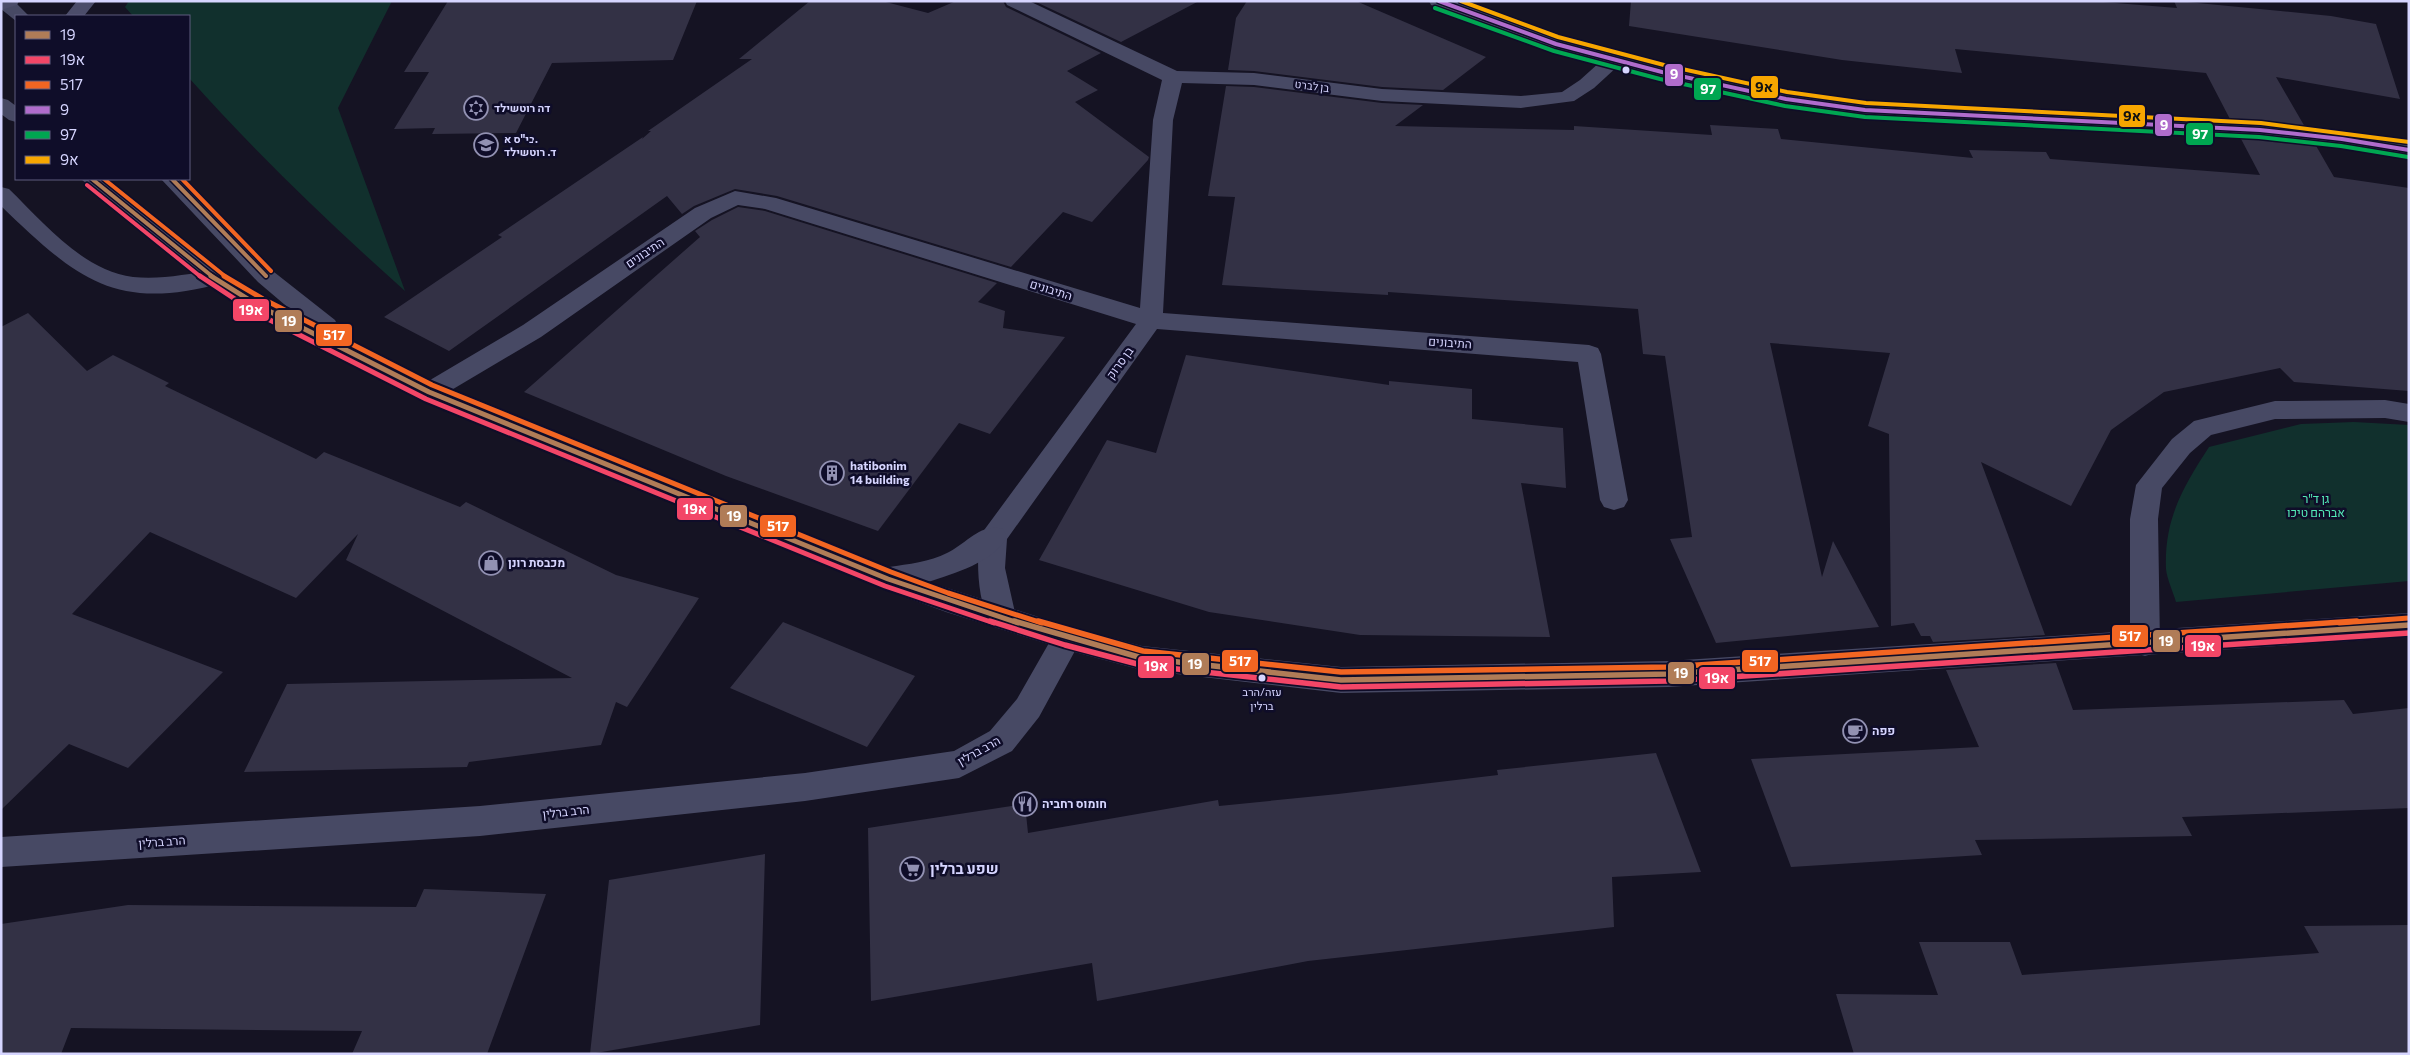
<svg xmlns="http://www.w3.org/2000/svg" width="2410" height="1055" font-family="Commissioner,Heebo,sans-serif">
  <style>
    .green { fill: #11302d }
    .building { fill: #333145 }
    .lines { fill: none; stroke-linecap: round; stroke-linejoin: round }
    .service { fill: #474964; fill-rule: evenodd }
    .minor { fill: #474964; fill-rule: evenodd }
    .tertiary { fill: #474964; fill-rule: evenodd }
    .secondary { fill: #4c4d6a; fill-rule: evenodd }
    .bus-1-far2-casing { stroke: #0f0d29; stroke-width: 7 }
    .bus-1-far1-casing { stroke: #0f0d29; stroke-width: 9 }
    .bus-1-casing { stroke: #0f0d29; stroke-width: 9 }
    .bus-2-far2-casing { stroke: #0f0d29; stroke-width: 7 }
    .bus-2-far1-casing { stroke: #0f0d29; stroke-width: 9 }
    .bus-2-casing { stroke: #0f0d29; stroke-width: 9 }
    .bus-3-far2-casing { stroke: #0f0d29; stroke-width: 7 }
    .bus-3-far1-casing { stroke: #0f0d29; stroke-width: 9 }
    .bus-3-casing { stroke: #0f0d29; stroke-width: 9 }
    .bus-4-casing { stroke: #0f0d29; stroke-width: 7 }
    .bus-5-casing { stroke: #0f0d29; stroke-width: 7 }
    .bus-6-casing { stroke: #0f0d29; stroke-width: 7 }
    .bus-1-far2 { stroke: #b07c57; stroke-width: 4 }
    .bus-1-far1 { stroke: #b07c57; stroke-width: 5 }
    .bus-1 { stroke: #b07c57; stroke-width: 5.5 }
    .bus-2-far2 { stroke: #f34667; stroke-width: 4 }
    .bus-2-far1 { stroke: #f34667; stroke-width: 5 }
    .bus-2 { stroke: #f34667; stroke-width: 5.5 }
    .bus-3-far2 { stroke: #f26522; stroke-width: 4 }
    .bus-3-far1 { stroke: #f26522; stroke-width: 5 }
    .bus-3 { stroke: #f26522; stroke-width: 5.5 }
    .bus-4 { stroke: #b06ccc; stroke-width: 4 }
    .bus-5 { stroke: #00a651; stroke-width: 4 }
    .bus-6 { stroke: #f7a600; stroke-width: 4 }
    .bus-dot { fill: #d6d5ff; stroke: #0f0d29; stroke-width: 2 }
    .labels { text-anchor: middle; stroke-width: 5; stroke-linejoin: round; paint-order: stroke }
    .far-street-label { font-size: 11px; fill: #d6d5ff; stroke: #0f0d29 }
    .far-poi-label { font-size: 11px; font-weight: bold; fill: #d6d5ff; stroke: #0f0d29; text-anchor: start }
    .bus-label { font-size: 11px; fill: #d6d5ff; stroke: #0f0d29 }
    .street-label { font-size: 12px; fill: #d6d5ff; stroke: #0f0d29 }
    .poi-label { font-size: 12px; font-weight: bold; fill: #d6d5ff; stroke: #0f0d29; text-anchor: start }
    .park-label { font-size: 12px; fill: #54ecb8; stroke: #0f0d29 }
    .near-poi-label { font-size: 15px; font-weight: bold; fill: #d6d5ff; stroke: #0f0d29; text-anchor: start }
    .line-badge { stroke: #0f0d29; stroke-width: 2 }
    .badge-label { font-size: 14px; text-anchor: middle; font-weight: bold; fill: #fff }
    .pale-badge-label { font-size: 14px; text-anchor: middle; font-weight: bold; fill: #111 }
  </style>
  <rect width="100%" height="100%" fill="#151323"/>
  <path class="green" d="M 129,1 L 392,1 L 338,108 L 405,291 C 330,224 256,153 189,78 L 189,16 L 133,16 L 125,7 Z
    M 2354,422 L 2409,425 L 2409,581 L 2176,602 C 2173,592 2167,579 2166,569 C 2164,519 2183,487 2209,447 L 2301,424 Z"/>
  <path class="building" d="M 448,1 L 697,1 L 673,60 L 552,63 L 516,133 L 432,134 L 435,128 L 394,129 L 429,72 L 404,72 Z
    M 810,1 L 882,1 L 928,13 L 956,1 L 1003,1 L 1006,7 L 1101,53 L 1067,71 L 1098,90 L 1075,102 L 1149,157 L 1148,160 L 1092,222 L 1063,212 L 1011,267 L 777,196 L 735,189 L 694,206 L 682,214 L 667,196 L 449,351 L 384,317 L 502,237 L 498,235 L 643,137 L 642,139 L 651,131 L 648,131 L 752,59 L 739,59 Z
    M 1034,1 L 1199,1 L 1121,42 Z
    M 1247,1 L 1356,1 L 1486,57 L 1443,90 L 1382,87 L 1254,71 L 1228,70 L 1236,18 Z
    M 1631,1 L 2091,1 L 2177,8 L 2174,1 L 2177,1 L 2331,16 L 2376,24 L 2400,99 L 2276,77 L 2305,127 L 2231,121 L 2206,73 L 1955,49 L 1962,73 L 1842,60 L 1629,26 Z
    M 1226,86 L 1254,87 L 1382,103 L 1423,105 L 1395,126 L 1574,130 L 1574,126 L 1712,135 L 1710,125 L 1778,129 L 1781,139 L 1973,158 L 1969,150 L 2046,152 L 2050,159 L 2260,175 L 2240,137 L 2315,144 L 2334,177 L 2409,188 L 2409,391 L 2294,382 L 2280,368 L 2164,392 L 2111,430 L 2071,506 L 1981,462 L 2045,635 L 1933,642 L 1930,636 L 1921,636 L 1914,623 L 1891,626 L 1889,434 L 1868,426 L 1890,353 L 1770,343 L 1822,577 L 1833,541 L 1879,627 L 1716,643 L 1670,539 L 1692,537 L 1665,356 L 1643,354 L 1638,309 L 1388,292 L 1388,295 L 1222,285 L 1235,197 L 1208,196 Z
    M 738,207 L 765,211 L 997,283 L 978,302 L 1005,311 L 1003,328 L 1065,337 L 990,434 L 959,423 L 878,531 L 726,476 L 524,392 L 700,237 L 695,231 L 712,220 Z
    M 28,313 L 87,371 L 113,355 L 169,383 L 165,386 L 316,459 L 324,452 L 460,507 L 466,502 L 616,575 L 699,598 L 627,707 L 616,702 L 601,745 L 469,762 L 467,767 L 244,772 L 287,684 L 572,678 L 346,560 L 358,534 L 296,598 L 150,532 L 72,614 L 223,672 L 128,768 L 69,744 L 1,810 L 1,327 Z
    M 1186,355 L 1389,385 L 1389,381 L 1472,389 L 1472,419 L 1563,428 L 1566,488 L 1521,483 L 1550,637 L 1360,635 L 1209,612 L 1039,560 L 1107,440 L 1156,453 Z
    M 783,622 L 915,676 L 867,747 L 730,688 Z
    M 2056,663 L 2073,710 L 2344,700 L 2353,714 L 2409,708 L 2409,808 L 2182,817 L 2192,836 L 1975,840 L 1982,855 L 1791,867 L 1751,759 L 1979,747 L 1946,670 Z
    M 1656,753 L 1701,872 L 1612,877 L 1614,927 L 1308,961 L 1097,1001 L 1092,963 L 871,1001 L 868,828 L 1025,804 L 1028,833 L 1218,800 L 1219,806 L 1338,794 L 1498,775 L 1497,770 Z
    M 765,854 L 760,1025 L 590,1054 L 609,880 Z
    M 424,889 L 546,894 L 487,1054 L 352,1054 L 362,1031 L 71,1028 L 61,1054 L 1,1054 L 1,924 L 128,905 L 416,907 Z
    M 2409,925 L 2409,1054 L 1854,1054 L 1836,994 L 1938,995 L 1919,942 L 2010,942 L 2022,975 L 2319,953 L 2304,926 Z"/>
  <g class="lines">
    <path class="service" d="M 1,187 L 9,189 C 43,222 83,271 133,277 C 160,280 188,274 214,270 L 222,273 L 226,278 L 222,283 C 114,313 75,277 1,206 Z
      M 2385,400 L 2409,404 L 2409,422 L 2385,418 L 2275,419 L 2211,435 L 2190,453 L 2162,488 L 2158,519 L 2160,644 L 2155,653 L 2145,656 L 2135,653 L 2130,644 L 2130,519 L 2136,485 L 2172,439 L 2194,421 L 2275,401 Z"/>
    <path class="minor" d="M 1005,1 L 1029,1 L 1177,71 L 1254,73 L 1382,89 L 1521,96 L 1562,92 L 1580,80 L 1600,62 L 1549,48 L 1431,5 L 1429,1 L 1456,1 L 1563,40 L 1664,67 L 1786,93 L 1865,104 L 2260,124 L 2342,133 L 2409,144 L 2409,156 L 2342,145 L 2260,136 L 1865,116 L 1786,105 L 1618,66 L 1594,88 L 1574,101 L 1521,108 L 1382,101 L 1254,85 L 1182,83 L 1173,120 L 1163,313 L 1589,345 L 1598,348 L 1601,354 L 1628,500 L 1624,507 L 1614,510 L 1604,507 L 1600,500 L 1578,362 L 1157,329 L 1007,539 L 1005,568 L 1016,617 L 1011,625 L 1001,629 L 991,625 C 977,599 977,566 979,537 L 1136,324 L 765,209 L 738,205 L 711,218 L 541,337 L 438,398 L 429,401 L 420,398 L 416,392 L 420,386 L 523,325 L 695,208 L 735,191 L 776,198 L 1140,308 L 1153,120 L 1162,80 L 1007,5 Z
      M 1067,626 L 1077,629 L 1082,638 L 1039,717 L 1012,751 L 959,778 L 805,801 L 480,836 L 1,867 L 1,837 L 480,806 L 805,773 L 954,751 L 990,731 L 1017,699 L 1057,629 Z"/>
    <path class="tertiary" d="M 1,1 L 14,1 L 29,16 L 16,16 L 16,21 L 1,9 Z
      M 1,98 L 8,100 L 16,106 L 16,122 L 9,120 L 1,114 Z
      M 81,179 L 105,179 L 222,273 L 267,300 L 298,316 L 258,282 L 161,179 L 184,179 L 274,272 L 335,320 L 338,326 L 332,333 L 438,386 L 889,567 C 908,564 930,562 947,553 C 966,544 981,522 1003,529 L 1007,537 C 994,562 953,574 928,582 L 1067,626 L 1142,646 L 1341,667 L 1668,661 L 2409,613 L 2409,637 L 1668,687 L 1341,693 L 1142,670 L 1067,650 L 946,612 L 878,587 L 420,398 L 251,312 L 206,283 Z"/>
    <path class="secondary" d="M 1,1 L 19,1 L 17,5 L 1,10 Z
      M 77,1 L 96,1 L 84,16 L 65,16 Z"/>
    <g class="bus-1-far2-casing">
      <path id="bus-1-far2" d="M 92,179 L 213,277
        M 172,179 L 266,276"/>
    </g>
    <g class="bus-1-far1-casing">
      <path id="bus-1-far1" d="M 211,276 L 259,306 L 429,392 L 888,579 L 1018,623"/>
    </g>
    <g class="bus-1-casing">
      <path id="bus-1" d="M 1014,621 L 1142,658 L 1341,680 L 1668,674 L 2409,625"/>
    </g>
    <g class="bus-2-far2-casing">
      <path id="bus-2-far2" d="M 87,185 L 201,277"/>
    </g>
    <g class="bus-2-far1-casing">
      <path id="bus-2-far1" d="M 200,276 L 256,313 L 426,399 L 885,586 L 994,623"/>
    </g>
    <g class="bus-2-casing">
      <path id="bus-2" d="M 990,621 L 1065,645 L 1141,665 L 1341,687 L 1668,681 L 2409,633"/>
    </g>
    <g class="bus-3-far2-casing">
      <path id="bus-3-far2" d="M 104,179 L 226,277
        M 182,179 L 271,271"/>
    </g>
    <g class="bus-3-far1-casing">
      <path id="bus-3-far1" d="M 224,276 L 263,299 L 432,385 L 891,572 L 948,593 L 1042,623
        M 2339,623 L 2409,618"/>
    </g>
    <g class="bus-3-casing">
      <path id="bus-3" d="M 1038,621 L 1143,651 L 1341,672 L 1668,667 L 2357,621"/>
    </g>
    <g class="bus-4-casing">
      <path id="bus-4" d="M 1439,1 L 1556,44 L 1662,72 L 1786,99 L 1865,110 L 2260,130 L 2342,139 L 2409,150"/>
    </g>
    <g class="bus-5-casing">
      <path id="bus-5" d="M 1435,8 L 1554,51 L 1660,79 L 1785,106 L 1865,117 L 2259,137 L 2341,146 L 2408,157"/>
    </g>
    <g class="bus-6-casing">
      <path id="bus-6" d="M 1461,1 L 1558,37 L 1664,65 L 1787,92 L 1866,103 L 2261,123 L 2409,142"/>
    </g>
    <use href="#bus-1-far2" class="bus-1-far2"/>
    <use href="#bus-1-far1" class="bus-1-far1"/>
    <use href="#bus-1" class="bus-1"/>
    <use href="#bus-2-far2" class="bus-2-far2"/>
    <use href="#bus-2-far1" class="bus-2-far1"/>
    <use href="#bus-2" class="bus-2"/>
    <use href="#bus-3-far2" class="bus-3-far2"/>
    <use href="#bus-3-far1" class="bus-3-far1"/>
    <use href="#bus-3" class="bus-3"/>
    <use href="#bus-4" class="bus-4"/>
    <use href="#bus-5" class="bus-5"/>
    <use href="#bus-6" class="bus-6"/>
  </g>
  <defs>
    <g id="synagogue-ring" transform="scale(1.25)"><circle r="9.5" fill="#0f0d29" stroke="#9291b2" stroke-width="1.5"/><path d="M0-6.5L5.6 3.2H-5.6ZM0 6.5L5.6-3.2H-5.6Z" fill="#9291b2"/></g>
    <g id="school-ring" transform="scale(1.25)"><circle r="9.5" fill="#0f0d29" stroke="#9291b2" stroke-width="1.5"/><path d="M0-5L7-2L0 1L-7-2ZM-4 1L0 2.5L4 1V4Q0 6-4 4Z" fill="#9291b2"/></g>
    <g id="building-ring" transform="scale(1.25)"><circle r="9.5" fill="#0f0d29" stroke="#9291b2" stroke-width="1.5"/><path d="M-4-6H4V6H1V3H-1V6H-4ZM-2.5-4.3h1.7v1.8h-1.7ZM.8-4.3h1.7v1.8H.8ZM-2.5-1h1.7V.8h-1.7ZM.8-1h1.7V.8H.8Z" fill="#9291b2"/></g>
    <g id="shop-ring" transform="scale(1.25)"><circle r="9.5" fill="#0f0d29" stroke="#9291b2" stroke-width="1.5"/><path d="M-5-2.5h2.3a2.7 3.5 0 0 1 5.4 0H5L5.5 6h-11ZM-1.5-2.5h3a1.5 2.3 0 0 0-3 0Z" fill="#9291b2"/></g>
    <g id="cafe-ring" transform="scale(1.25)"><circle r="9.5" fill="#0f0d29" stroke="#9291b2" stroke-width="1.5"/><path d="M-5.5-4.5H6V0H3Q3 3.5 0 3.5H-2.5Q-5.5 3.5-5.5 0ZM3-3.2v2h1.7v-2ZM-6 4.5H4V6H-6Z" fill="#9291b2"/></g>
    <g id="restaurant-ring" transform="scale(1.25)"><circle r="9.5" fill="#0f0d29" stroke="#9291b2" stroke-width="1.5"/><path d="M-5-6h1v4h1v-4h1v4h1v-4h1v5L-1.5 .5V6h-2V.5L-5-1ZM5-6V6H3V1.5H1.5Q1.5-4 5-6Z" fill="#9291b2"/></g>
    <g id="supermarket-ring" transform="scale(1.25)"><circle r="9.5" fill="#0f0d29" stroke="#9291b2" stroke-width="1.5"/><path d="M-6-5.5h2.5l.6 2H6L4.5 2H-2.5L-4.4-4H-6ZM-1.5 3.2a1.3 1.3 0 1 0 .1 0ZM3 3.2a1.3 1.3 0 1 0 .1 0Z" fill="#9291b2"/></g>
  </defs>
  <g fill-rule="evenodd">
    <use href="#synagogue-ring" x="476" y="108"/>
    <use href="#school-ring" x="486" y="145"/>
    <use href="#building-ring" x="832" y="473"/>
    <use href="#shop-ring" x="491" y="563"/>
    <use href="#cafe-ring" x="1855" y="731"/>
    <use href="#restaurant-ring" x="1025" y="804"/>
    <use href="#supermarket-ring" x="912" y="869"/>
  </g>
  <g class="bus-dot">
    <circle cx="1626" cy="70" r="4.5"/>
    <circle cx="1262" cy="678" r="4.5"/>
  </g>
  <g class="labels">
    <g class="far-street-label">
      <text transform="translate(1312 86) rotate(7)" y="4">בן לברט</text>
    </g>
    <g class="far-poi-label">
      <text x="494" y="112">דה רוטשילד</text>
      <text x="504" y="143">בי"ס א.<tspan x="504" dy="13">ד. רוטשילד</tspan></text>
    </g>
    <g class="bus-label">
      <text x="1262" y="696">עזה/הרב<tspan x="1262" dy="14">ברלין</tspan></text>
    </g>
    <g class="street-label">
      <text transform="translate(645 253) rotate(-34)" y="4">התיבונים</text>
      <text transform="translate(1051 290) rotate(17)" y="4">התיבונים</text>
      <text transform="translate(1450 343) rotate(4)" y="4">התיבונים</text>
      <text transform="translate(1120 363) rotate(-54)" y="4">בן סרוק</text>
      <text transform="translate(979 751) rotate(-29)" y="4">הרב ברלין</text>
      <text transform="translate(566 812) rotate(-6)" y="4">הרב ברלין</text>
      <text transform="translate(162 842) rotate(-4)" y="4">הרב ברלין</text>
    </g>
    <g class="poi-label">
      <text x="850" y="470">hatibonim<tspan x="850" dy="14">14 building</tspan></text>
      <text x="508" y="567">מכבסת רונן</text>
      <text x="1872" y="735">פפה</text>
      <text x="1042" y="808">חומוס רחביה</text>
    </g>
    <g class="park-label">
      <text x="2316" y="503">גן ד"ר<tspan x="2316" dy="14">אברהם טיכו</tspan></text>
    </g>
    <g class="near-poi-label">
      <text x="930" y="874">שפע ברלין</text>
    </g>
  </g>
  <g class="line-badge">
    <rect x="1664" y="63" width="20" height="24" rx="5" fill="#b06ccc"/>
    <rect x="1750" y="75" width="29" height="24" rx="5" fill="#f7a600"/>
    <rect x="1693" y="77" width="29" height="24" rx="5" fill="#00a651"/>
    <rect x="2118" y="104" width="28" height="24" rx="5" fill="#f7a600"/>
    <rect x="2154" y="113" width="19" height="24" rx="5" fill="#b06ccc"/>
    <rect x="2185" y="122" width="29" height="24" rx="5" fill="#00a651"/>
    <rect x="232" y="298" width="38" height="24" rx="5" fill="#f34667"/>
    <rect x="274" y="309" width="29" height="24" rx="5" fill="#b07c57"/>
    <rect x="315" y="323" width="38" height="24" rx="5" fill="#f26522"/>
    <rect x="676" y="497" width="38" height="24" rx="5" fill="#f34667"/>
    <rect x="719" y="504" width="29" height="24" rx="5" fill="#b07c57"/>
    <rect x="759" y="514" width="38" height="24" rx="5" fill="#f26522"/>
    <rect x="2111" y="624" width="38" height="24" rx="5" fill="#f26522"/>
    <rect x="2152" y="629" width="29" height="24" rx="5" fill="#b07c57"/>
    <rect x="2184" y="634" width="38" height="24" rx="5" fill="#f34667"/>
    <rect x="1741" y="649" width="38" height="24" rx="5" fill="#f26522"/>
    <rect x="1221" y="649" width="38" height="24" rx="5" fill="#f26522"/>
    <rect x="1181" y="652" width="29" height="24" rx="5" fill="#b07c57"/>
    <rect x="1137" y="655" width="38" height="24" rx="5" fill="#f34667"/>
    <rect x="1667" y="661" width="28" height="24" rx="5" fill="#b07c57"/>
    <rect x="1698" y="666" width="38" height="24" rx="5" fill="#f34667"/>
  </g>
  <g class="badge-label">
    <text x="1674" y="79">9</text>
    <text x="1708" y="94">97</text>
    <text x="2164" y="130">9</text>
    <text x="2200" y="139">97</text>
    <text x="251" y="315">19א</text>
    <text x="289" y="326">19</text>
    <text x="334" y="340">517</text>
    <text x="695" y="514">19א</text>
    <text x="734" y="521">19</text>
    <text x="778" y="531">517</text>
    <text x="2130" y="641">517</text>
    <text x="2166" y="646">19</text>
    <text x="2203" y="651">19א</text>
    <text x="1760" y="666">517</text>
    <text x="1240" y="666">517</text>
    <text x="1195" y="669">19</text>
    <text x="1156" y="671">19א</text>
    <text x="1681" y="678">19</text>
    <text x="1717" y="683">19א</text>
  </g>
  <g class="pale-badge-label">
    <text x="1764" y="92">9א</text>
    <text x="2132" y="121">9א</text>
  </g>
  <rect width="2410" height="1055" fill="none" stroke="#d6d5ff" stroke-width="5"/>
  <rect x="15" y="15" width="175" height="165" fill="#0f0d29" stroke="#5f5d7f"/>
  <rect x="25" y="31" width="25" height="8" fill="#b07c57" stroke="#5f5d7f"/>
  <text x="60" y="40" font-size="15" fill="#d6d5ff">19</text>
  <rect x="25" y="56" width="25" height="8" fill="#f34667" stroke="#5f5d7f"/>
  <text x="60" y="65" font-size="15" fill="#d6d5ff">19א</text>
  <rect x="25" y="81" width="25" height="8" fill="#f26522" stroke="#5f5d7f"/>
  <text x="60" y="90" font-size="15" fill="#d6d5ff">517</text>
  <rect x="25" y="106" width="25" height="8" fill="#b06ccc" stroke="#5f5d7f"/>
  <text x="60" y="115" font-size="15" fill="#d6d5ff">9</text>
  <rect x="25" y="131" width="25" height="8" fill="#00a651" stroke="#5f5d7f"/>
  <text x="60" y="140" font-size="15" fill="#d6d5ff">97</text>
  <rect x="25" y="156" width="25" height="8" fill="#f7a600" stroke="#5f5d7f"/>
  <text x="60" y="165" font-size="15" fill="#d6d5ff">9א</text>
</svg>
